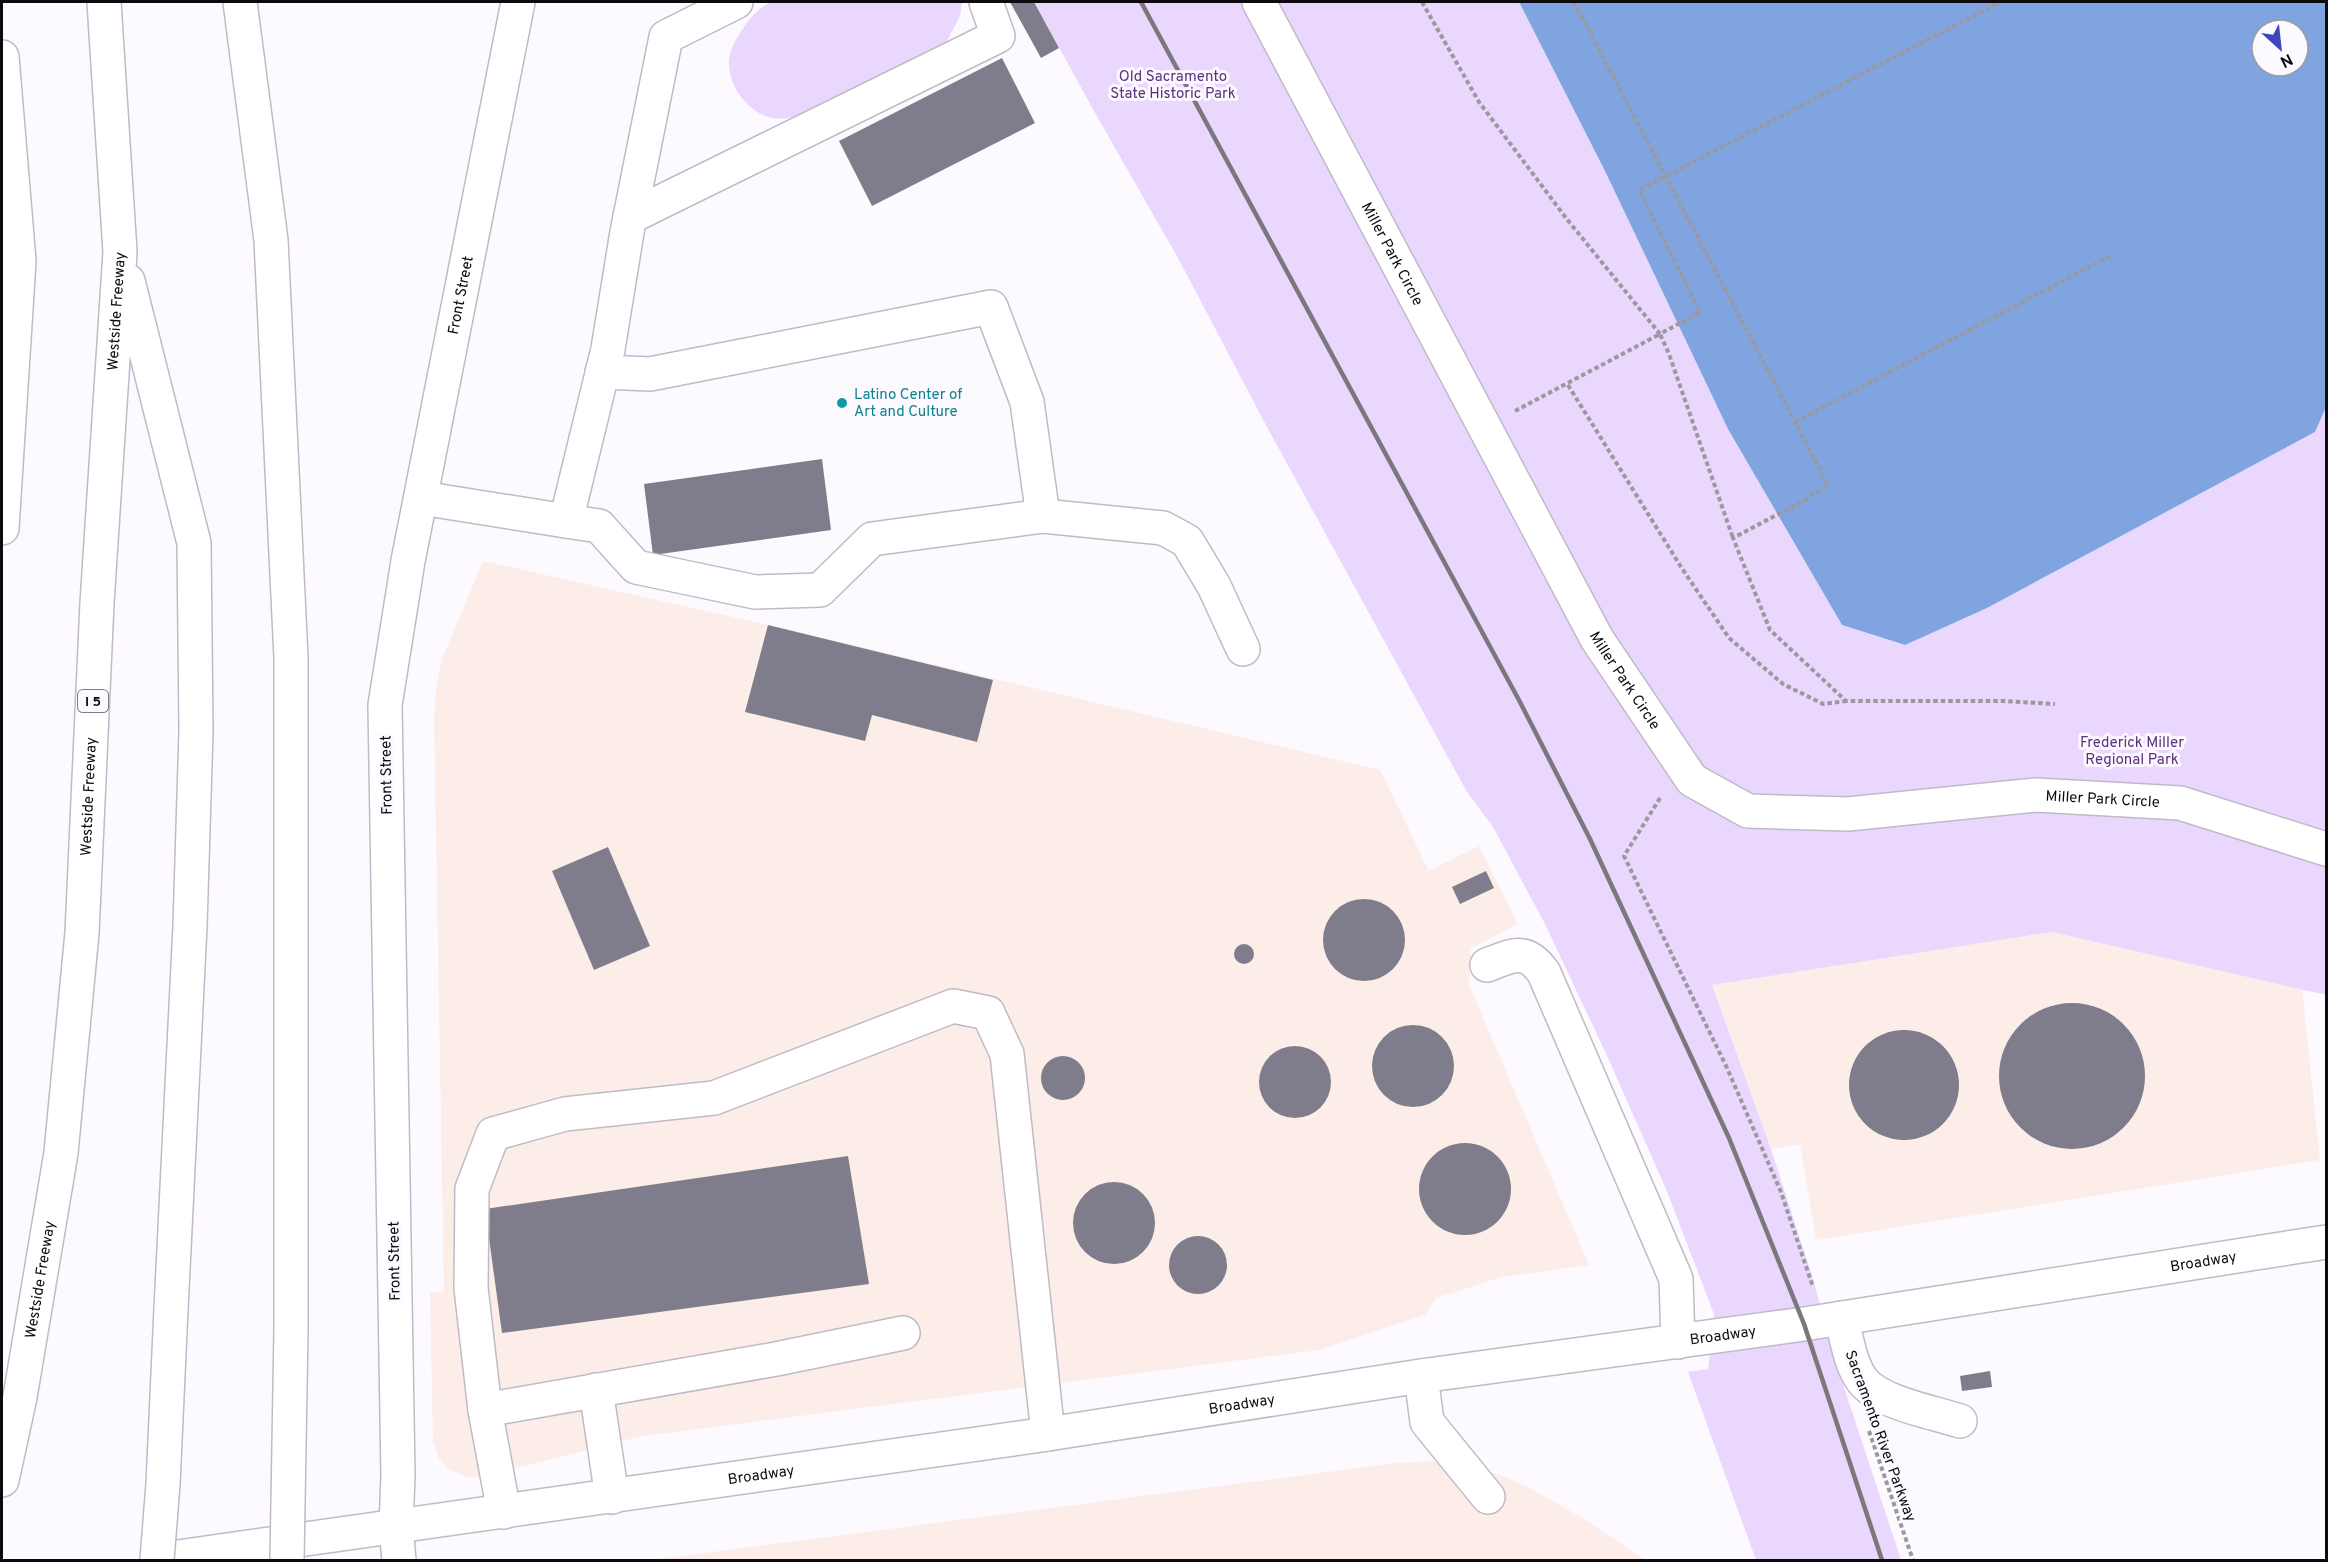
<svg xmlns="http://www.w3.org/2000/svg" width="2328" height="1562" font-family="Overpass,sans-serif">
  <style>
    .industrial { fill: #fcede8 }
    .green { fill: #e9d7fe }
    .water { fill: #7fa4e0; fill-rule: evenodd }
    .building { fill: #7f7d8b }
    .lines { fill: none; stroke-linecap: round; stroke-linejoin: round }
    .minor-casing { stroke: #c0bac8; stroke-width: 36 }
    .highway-casing { stroke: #c0bac8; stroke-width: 36 }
    .path { stroke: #9b999e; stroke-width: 4; stroke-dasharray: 4.5 3; stroke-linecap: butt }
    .minor { stroke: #fff; stroke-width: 33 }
    .highway { stroke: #fff; stroke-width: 33 }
    .rail { stroke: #7a787d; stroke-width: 4.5 }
    .highway-bridge-casing { stroke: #c0bac8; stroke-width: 36; stroke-linecap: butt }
    .highway-bridge { stroke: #fff; stroke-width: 33 }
    .culture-dot { fill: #0f9aa8; stroke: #fcf9ff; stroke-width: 2 }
    .labels { text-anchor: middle; stroke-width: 6; stroke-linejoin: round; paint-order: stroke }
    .shield { fill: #fcf9ff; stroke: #555258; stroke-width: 1.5 }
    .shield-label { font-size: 14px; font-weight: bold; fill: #0d0b10 }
    .park-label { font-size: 15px; fill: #5a317d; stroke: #fcf9ff }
    .street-label { font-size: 15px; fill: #0d0b10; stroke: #fcf9ff }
    .culture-label { font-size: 15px; fill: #0d838f; stroke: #fcf9ff; text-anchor: start }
  </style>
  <rect width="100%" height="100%" fill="#fcf9ff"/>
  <path class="industrial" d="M 483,561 L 768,625 L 1380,770 L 1429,871 L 1479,846 L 1518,924 L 1471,948 L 1469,985 L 1589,1265 L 1502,1277 L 1436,1298 L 1425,1315 L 1319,1350 L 642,1436 L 480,1477 L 467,1477 L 450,1470 L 439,1459 L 433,1441 L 430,1293 L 444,1292 L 434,720 L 436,689 L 442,659 Z
    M 2052,932 L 2302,989 L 2320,1160 L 1816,1240 L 1800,1144 L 1771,1149 L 1712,985 Z
    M 1431,1461 L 1474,1467 L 1500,1475 L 1526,1486 L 1588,1521 L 1645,1560 L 651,1560 L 1397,1463 Z"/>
  <path class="green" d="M 771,2 L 962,2 L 960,16 L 947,41 L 809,111 C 797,116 786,120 773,118 C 748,114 727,84 729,60 C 730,49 736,39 742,30 C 750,18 758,8 771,2 Z
    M 1034,2 L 1519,2 L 1605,171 L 1728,429 L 1842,625 L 1904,645 L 1987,608 L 2315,432 L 2326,407 L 2326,995 L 2052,932 L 1712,985 L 1771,1149 L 1813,1279 L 1836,1363 L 1901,1560 L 1756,1560 L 1688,1372 L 1708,1369 L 1714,1314 L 1666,1189 L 1609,1060 L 1545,924 L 1493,827 L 1467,792 L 1267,427 L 1178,258 L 1099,120 Z"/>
  <path class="water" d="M 1519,2 L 2326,2 L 2326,407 L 2315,432 L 1987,608 L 1905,645 L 1842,625 L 1728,429 L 1605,171 ZM 2262,30 L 2298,30 L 2298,66 L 2262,66 Z"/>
  <path class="building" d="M 1010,2 L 1034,2 L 1059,48 L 1041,58 Z
    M 1002,58 L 1035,123 L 872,206 L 839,141 Z
    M 822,459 L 831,530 L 653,555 L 644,484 Z
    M 768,625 L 993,680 L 977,742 L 872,715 L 865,741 L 745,712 Z
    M 608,847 L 650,946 L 594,970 L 552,871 Z
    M 1486,871 L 1494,888 L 1460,904 L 1452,887 Z
    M1323 940a41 41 0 1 1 82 0a41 41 0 1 1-82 0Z
    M1234 954a10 10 0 1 1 20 0a10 10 0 1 1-20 0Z
    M1999 1076a73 73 0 1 1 146 0a73 73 0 1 1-146 0Z
    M1372 1066a41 41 0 1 1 82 0a41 41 0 1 1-82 0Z
    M1849 1085a55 55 0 1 1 110 0a55 55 0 1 1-110 0Z
    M1259 1082a36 36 0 1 1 72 0a36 36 0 1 1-72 0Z
    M1041 1078a22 22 0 1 1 44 0a22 22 0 1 1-44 0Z
    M1419 1189a46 46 0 1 1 92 0a46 46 0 1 1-92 0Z
    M 848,1156 L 869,1284 L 502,1333 L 485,1209 Z
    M1073 1223a41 41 0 1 1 82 0a41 41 0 1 1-82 0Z
    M1169 1265a29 29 0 1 1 58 0a29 29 0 1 1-58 0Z
    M 1990,1371 L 1992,1387 L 1962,1391 L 1960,1376 Z"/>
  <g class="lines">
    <g class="minor-casing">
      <g id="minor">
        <path id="s1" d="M 1259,2 L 1597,639 L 1692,780 L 1748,811 L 1848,814 L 2036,795 L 2180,803 L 2326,849"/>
        <path d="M 630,217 L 998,36 L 986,2"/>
        <path d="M 421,498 L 566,521 L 608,349 L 627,232 L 666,37 L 736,2"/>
        <path d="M 1043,516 L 1163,528 L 1187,541 L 1214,586 L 1243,649"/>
        <path d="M 566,521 L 599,526 L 636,567 L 755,592 L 820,590 L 872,539 L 1043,516 L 1027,402 L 991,307 L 650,374 L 602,372"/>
        <path d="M 1487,965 C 1513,955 1526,947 1544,973 L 1676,1279 L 1678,1342"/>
        <path d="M 1841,1318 C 1847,1338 1850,1364 1862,1380 C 1879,1403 1933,1412 1960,1421"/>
        <path d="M 1421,1376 L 1427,1422 L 1488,1497"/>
        <path d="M 596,1390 L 612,1497"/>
        <path d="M 485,1410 L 471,1288 L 472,1189 L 493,1134 L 565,1114 L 714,1098 L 953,1006 L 988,1013 L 1007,1054 L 1048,1434"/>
        <path d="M 504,1512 L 485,1410 L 776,1359 L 903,1333"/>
        <path id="s2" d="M 157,1560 L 1048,1434 L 1421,1376 L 1804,1324 L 2326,1242"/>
        <path id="s3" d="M 399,1560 L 396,1528 L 398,1475 L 385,705 L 408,561 L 518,2"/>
      </g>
    </g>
    <g class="highway-casing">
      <g id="highway">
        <path d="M 240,2 L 271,240 L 291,658 L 291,1329"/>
        <path d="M 2,57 L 19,261 L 2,528"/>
        <path d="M 128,281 L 194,543 L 196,731 L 190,926 L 171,1309"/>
        <path id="s4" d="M 2,1480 L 20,1397 L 61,1153 L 82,933 L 97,603 L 120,252 L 104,2"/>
      </g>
    </g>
    <path class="path" d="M 1422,2 L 1479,102 L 1566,218 L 1660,334 L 1700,312 L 1639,190 L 2000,2
      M 1574,2 L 1828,485 L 1805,500 L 1733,538 L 1770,630 L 1846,701 L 2003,701 L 2055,704
      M 1568,385 L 1681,567 L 1729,638 L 1783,684 L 1823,704 L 1846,701
      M 1515,411 L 1660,334 L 1669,354 L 1733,538
      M 1795,422 L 2110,256
      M 1660,798 L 1624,856 L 1727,1068 L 1781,1192 L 1813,1287
      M 1869,1431 L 1913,1560"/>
    <use href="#minor" class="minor"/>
    <use href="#highway" class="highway"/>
    <path class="rail" d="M 1141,2 L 1520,702 L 1590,839 L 1729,1138 L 1804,1324 L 1882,1560"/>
    <g class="highway-bridge-casing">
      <path id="highway-bridge" d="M 157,1560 L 163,1484 L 171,1309
        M 287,1560 L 291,1329"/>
    </g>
    <use href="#highway-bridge" class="highway-bridge"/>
  </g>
  <circle class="culture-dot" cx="842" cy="403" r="6"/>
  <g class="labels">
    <rect class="shield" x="78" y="690" width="30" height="22" rx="4.5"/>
    <g class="shield-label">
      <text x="93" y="706">I 5</text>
    </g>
    <g class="park-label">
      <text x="1173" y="81">Old Sacramento<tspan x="1173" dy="17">State Historic Park</tspan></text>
      <text x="2132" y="747">Frederick Miller<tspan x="2132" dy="17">Regional Park</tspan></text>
    </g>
    <g class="street-label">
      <text dy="5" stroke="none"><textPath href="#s1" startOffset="285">Miller Park Circle</textPath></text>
      <text dy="5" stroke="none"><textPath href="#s3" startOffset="1272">Front Street</textPath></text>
      <text dy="5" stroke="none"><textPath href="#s4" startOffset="1176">Westside Freeway</textPath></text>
      <text dy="5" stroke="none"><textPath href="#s1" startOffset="771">Miller Park Circle</textPath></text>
      <text transform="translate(386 775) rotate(-91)" y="5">Front Street</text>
      <text dy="5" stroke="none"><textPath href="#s4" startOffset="690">Westside Freeway</textPath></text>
      <text dy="5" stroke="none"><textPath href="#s1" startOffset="1311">Miller Park Circle</textPath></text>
      <text transform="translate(394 1261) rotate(-91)" y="5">Front Street</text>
      <text dy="5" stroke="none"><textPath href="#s2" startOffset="2068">Broadway</textPath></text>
      <text dy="5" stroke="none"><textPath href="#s4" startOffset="204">Westside Freeway</textPath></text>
      <text dy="5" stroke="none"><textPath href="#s2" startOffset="1582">Broadway</textPath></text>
      <text dy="5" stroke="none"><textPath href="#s2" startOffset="1096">Broadway</textPath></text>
      <text transform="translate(1881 1436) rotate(70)" y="5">Sacramento River Parkway</text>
      <text dy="5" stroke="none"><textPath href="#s2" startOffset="610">Broadway</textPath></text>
    </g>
    <g class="culture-label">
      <text x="854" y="399">Latino Center of<tspan x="854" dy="17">Art and Culture</tspan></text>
    </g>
  </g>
  <rect width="2328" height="1562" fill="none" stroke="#0d0b10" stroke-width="6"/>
  <g transform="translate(2280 48) rotate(153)"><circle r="28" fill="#fcf9ff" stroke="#9c9a9f" stroke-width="1.5"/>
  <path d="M0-4.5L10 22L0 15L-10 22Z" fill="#3b47bb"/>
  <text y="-9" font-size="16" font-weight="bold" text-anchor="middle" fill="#0d0b10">N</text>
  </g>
</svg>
